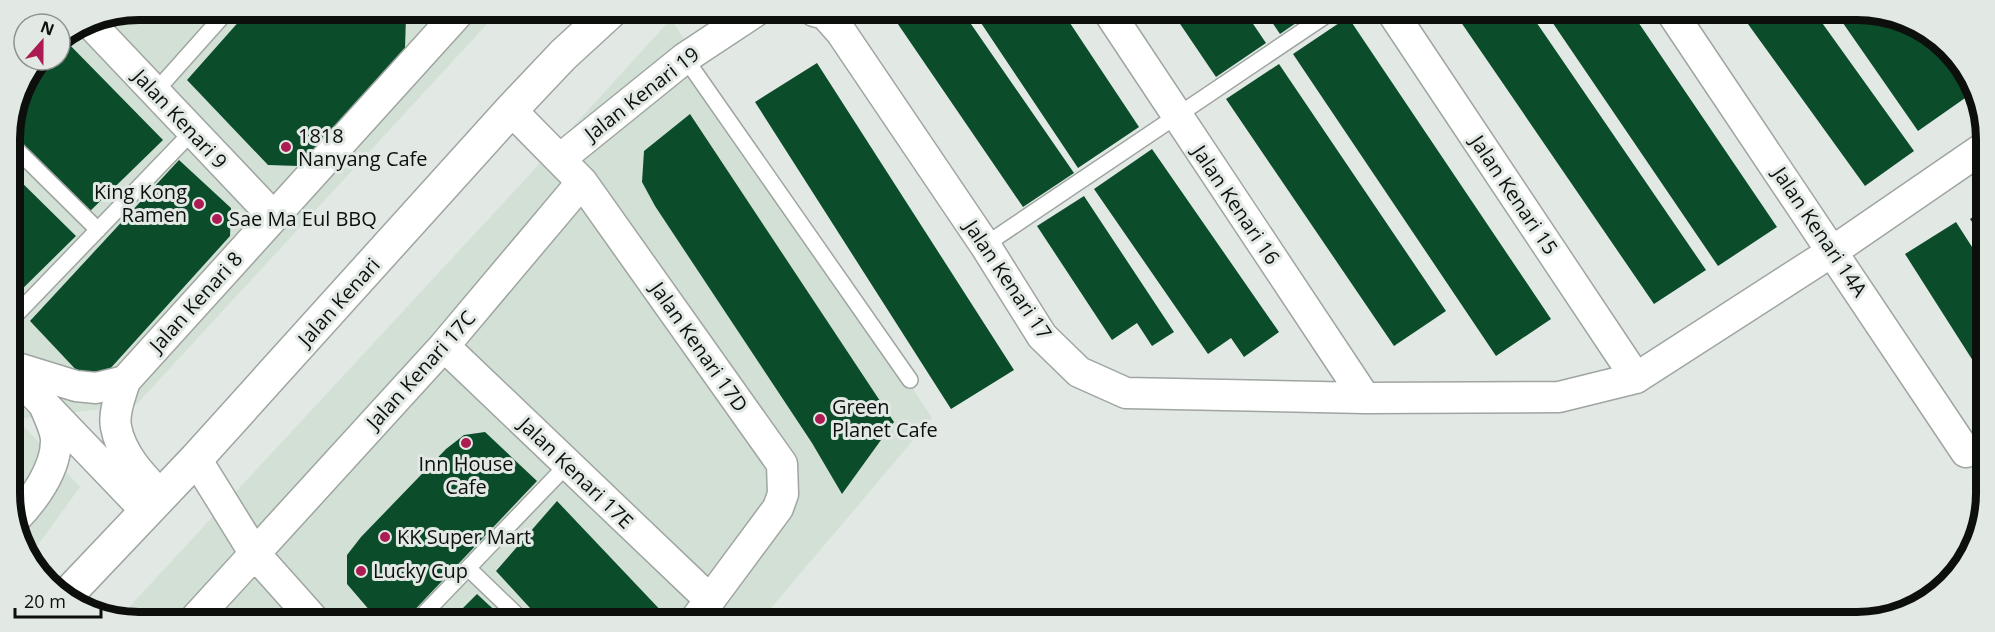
<svg xmlns="http://www.w3.org/2000/svg" width="1995" height="632" font-family="'Open Sans',sans-serif">
  <style>
    .built { fill: #d2e0d6 }
    .building { fill: #0b4d2b }
    .lines { fill: none; stroke-linecap: round; stroke-linejoin: round }
    .lane-casing { stroke: #9fa5a1; stroke-width: 18 }
    .street-casing { stroke: #9fa5a1; stroke-width: 33 }
    .secondary-casing { stroke: #9fa5a1; stroke-width: 36 }
    .lane { stroke: #fff; stroke-width: 15 }
    .street { stroke: #fff; stroke-width: 30 }
    .secondary { stroke: #fff; stroke-width: 33 }
    .poi-dot { fill: #ac1b52; stroke: #e2e9e4; stroke-width: 2 }
    .labels { text-anchor: middle; stroke-width: 6; stroke-linejoin: round; paint-order: stroke }
    .street-label { font-size: 20px; fill: #0d0f0d; stroke: #e2e9e4 }
    .poi-label { font-size: 20px; fill: #0d0f0d; stroke: #e2e9e4; text-anchor: start }
    .rim { fill: none; stroke: #0d0f0d; stroke-width: 8 }
  </style>
  <rect width="100%" height="100%" fill="#e2e9e4"/>
  <path class="built" d="M 138,9 L 500,10 L 136,405 L 17,419 L 80,487 L 30,556 L 11,519 L 9,130 L 60,60 L 60,38 L 89,19 Z
    M 671,19 L 932,418 L 761,620 L 118,619 L 519,186 Z"/>
  <path class="building" d="M 250,9 L 398,10 L 406,17 L 405,48 L 299,166 L 268,165 L 187,80 Z
    M 889,11 L 962,11 L 1074,173 L 1023,207 Z
    M 973,11 L 1062,11 L 1139,127 L 1078,168 Z
    M 1172,12 L 1245,12 L 1266,43 L 1216,77 Z
    M 1265,12 L 1312,12 L 1280,34 Z
    M 1454,12 L 1530,13 L 1706,270 L 1654,304 Z
    M 1546,13 L 1632,13 L 1777,227 L 1718,266 Z
    M 1740,13 L 1815,13 L 1914,151 L 1865,186 Z
    M 1836,13 L 1891,13 L 1925,35 L 1968,96 L 1918,131 Z
    M 1348,17 L 1551,319 L 1496,356 L 1293,54 Z
    M 62,37 L 163,140 L 85,216 L 9,139 L 9,130 L 19,88 L 38,60 L 60,60 L 60,38 Z
    M 817,63 L 1014,370 L 951,409 L 755,102 Z
    M 1279,64 L 1446,311 L 1394,346 L 1226,99 Z
    M 690,114 L 894,422 L 842,494 L 812,443 L 655,206 L 642,182 L 644,151 Z
    M 1152,149 L 1279,332 L 1244,357 L 1231,338 L 1208,354 L 1094,189 Z
    M 179,160 L 231,208 L 230,236 L 109,370 L 80,374 L 30,321 Z
    M 9,170 L 76,236 L 10,301 L 10,297 Z
    M 1084,196 L 1174,332 L 1152,346 L 1137,323 L 1112,340 L 1037,226 Z
    M 1983,210 L 1983,238 L 1970,219 Z
    M 1956,222 L 1983,264 L 1982,375 L 1905,254 Z
    M 485,432 L 537,481 L 406,619 L 377,619 L 347,584 L 347,555 L 361,537 L 446,449 L 464,435 Z
    M 557,501 L 666,616 L 666,620 L 541,620 L 496,571 Z
    M 477,594 L 504,619 L 452,619 Z"/>
  <g class="lines">
    <g class="lane-casing">
      <path id="lane" d="M 685,58 L 910,380
        M 155,92 L 229,9
        M 9,142 L 98,230
        M 985,245 L 1331,12
        M 10,321 L 192,132
        M 468,568 L 522,620
        M 419,619 L 568,464"/>
    </g>
    <g class="street-casing">
      <path id="street" d="M 814,11 L 825,14 L 841,32 L 985,245 L 1042,336 L 1079,372 L 1126,393 L 1365,398 L 1559,397 L 1636,378 L 1833,251 L 1983,148
        M 1108,11 L 1365,398
        M 1392,12 L 1636,378
        M 1672,13 L 1966,452
        M 87,20 L 274,217
        M 511,110 L 582,182 L 782,464 L 783,494 L 778,508 L 695,620
        M 560,159 L 685,58 L 756,11
        M 444,346 L 709,599
        M 11,366 L 76,386 L 96,388 L 125,381
        M 11,370 L 147,512
        M 196,459 L 255,554 L 313,619
        M 161,496 C 142,476 121,455 116,427 C 113,412 121,395 125,381 L 461,10
        M 13,521 C 33,501 57,469 56,439 C 55,428 49,417 45,407
        M 195,619 L 444,346 L 582,182"/>
    </g>
    <g class="secondary-casing">
      <path id="secondary" d="M 67,595 L 196,459 L 511,110 L 563,55 L 612,10"/>
    </g>
    <use href="#lane" class="lane"/>
    <use href="#street" class="street"/>
    <use href="#secondary" class="secondary"/>
  </g>
  <g class="poi-dot">
    <circle cx="286" cy="147" r="6"/>
    <circle cx="199" cy="204" r="6"/>
    <circle cx="217" cy="219" r="6"/>
    <circle cx="820" cy="419" r="6"/>
    <circle cx="466" cy="443" r="6"/>
    <circle cx="385" cy="537" r="6"/>
    <circle cx="361" cy="571" r="6"/>
  </g>
  <g class="labels">
    <g class="street-label">
      <text transform="translate(642 94) rotate(-38)" y="7">Jalan Kenari 19</text>
      <text transform="translate(180 119) rotate(47)" y="7">Jalan Kenari 9</text>
      <text transform="translate(1514 195) rotate(56)" y="7">Jalan Kenari 15</text>
      <text transform="translate(1236 205) rotate(56)" y="7">Jalan Kenari 16</text>
      <text transform="translate(1820 232) rotate(56)" y="7">Jalan Kenari 14A</text>
      <text transform="translate(1008 280) rotate(56)" y="7">Jalan Kenari 17</text>
      <text transform="translate(196 302) rotate(-48)" y="7">Jalan Kenari 8</text>
      <text transform="translate(339 302) rotate(-48)" y="7">Jalan Kenari</text>
      <text transform="translate(699 347) rotate(55)" y="7">Jalan Kenari 17D</text>
      <text transform="translate(421 370) rotate(-48)" y="7">Jalan Kenari 17C</text>
      <text transform="translate(576 473) rotate(44)" y="7">Jalan Kenari 17E</text>
    </g>
    <g class="poi-label">
      <text x="298" y="143">1818<tspan x="298" dy="23">Nanyang Cafe</tspan></text>
      <text x="187" y="199" text-anchor="end">King Kong<tspan x="187" dy="23">Ramen</tspan></text>
      <text x="229" y="226">Sae Ma Eul BBQ</text>
      <text x="832" y="414">Green<tspan x="832" dy="23">Planet Cafe</tspan></text>
      <text x="466" y="471" text-anchor="middle">Inn House<tspan x="466" dy="23">Cafe</tspan></text>
      <text x="397" y="544">KK Super Mart</text>
      <text x="373" y="578">Lucky Cup</text>
    </g>
  </g>
  <path d="M0 0H1995V632H0ZM139 20H1857A119 119 0 0 1 1976 139V493A119 119 0 0 1 1857 612H139A119 119 0 0 1 20 493V139A119 119 0 0 1 139 20Z" fill="#e2e9e4" fill-rule="evenodd"/>
  <path class="rim" d="M139 20H1857A119 119 0 0 1 1976 139V493A119 119 0 0 1 1857 612H139A119 119 0 0 1 20 493V139A119 119 0 0 1 139 20Z"/>
  <g transform="translate(42 42) rotate(21)"><circle r="28" fill="#e2e9e4" stroke="#8d928e" stroke-width="1.5"/>
  <path d="M0-4.5L10 22L0 15L-10 22Z" fill="#ac1b52"/>
  <text y="-9" font-size="16" font-weight="bold" text-anchor="middle" fill="#0d0f0d">N</text>
  </g>
  <path d="M15 608v9h86v-9" fill="none" stroke="#0d0f0d" stroke-width="3"/>
  <text x="24" y="608" font-size="18" fill="#0d0f0d" stroke="#e2e9e4" stroke-width="4.5" paint-order="stroke">20 m</text>
</svg>
